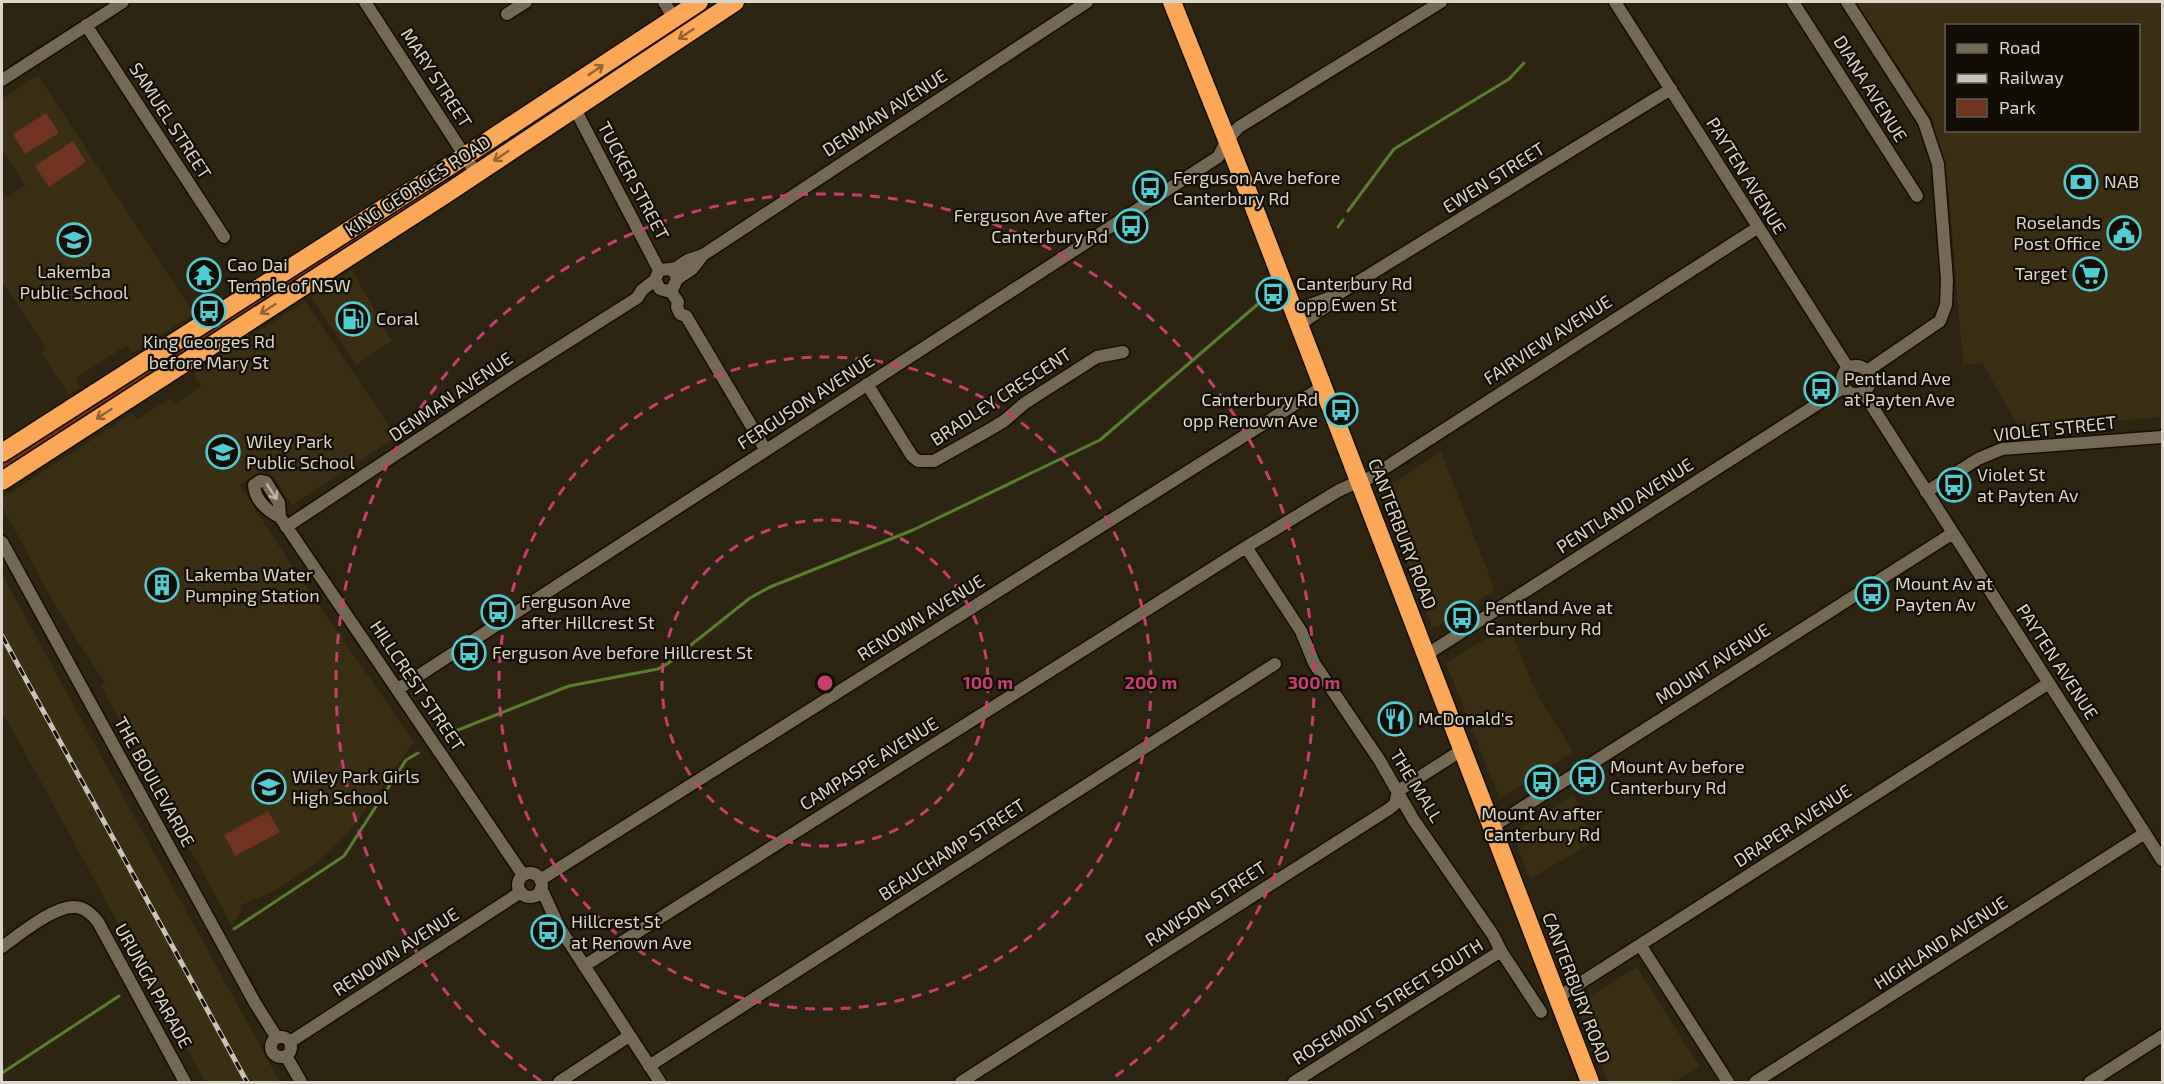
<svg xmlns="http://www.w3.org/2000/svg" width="2164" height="1084" font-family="'Exo 2',sans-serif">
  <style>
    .built { fill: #3a2e13; fill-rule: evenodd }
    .green { fill: #6f331f }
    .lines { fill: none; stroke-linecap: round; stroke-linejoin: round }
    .stream { stroke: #58802c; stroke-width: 3 }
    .minor-casing { stroke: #150d00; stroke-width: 15 }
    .highway-casing { stroke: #150d00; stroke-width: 21 }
    .minor { stroke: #746954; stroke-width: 12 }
    .highway { stroke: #faa757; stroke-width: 18 }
    .rail-casing { stroke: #cac4b7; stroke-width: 5 }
    .rail { stroke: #120e06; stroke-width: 3; stroke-dasharray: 9; stroke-linecap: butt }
    .oneway { stroke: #926233 }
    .oneway2 { stroke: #bdb5a7 }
    .ring { fill: none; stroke: #c73e71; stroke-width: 3; stroke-dasharray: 10 8 }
    .labels { text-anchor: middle; stroke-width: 4.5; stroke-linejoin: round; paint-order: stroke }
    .street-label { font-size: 18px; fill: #dcd6ca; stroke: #120e06 }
    .poi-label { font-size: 18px; fill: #dcd6ca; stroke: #120e06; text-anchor: start }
    .centre { fill: #c73e71; stroke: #120e06; stroke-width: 3 }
    .ring-label { font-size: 18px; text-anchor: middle; font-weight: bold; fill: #c73e71; stroke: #120e06; stroke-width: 4.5; stroke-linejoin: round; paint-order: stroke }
  </style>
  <rect width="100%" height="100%" fill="#2d2411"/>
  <path class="built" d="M 1856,2 L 2162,2 L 2162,417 L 2020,429 L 1982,363 L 1963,365 L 1949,195 L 1946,186 L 1944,163 L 1938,161 L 1934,121 ZM 1946,26 L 2138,26 L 2138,130 L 1946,130 Z
    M 38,75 L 194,314 L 133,353 L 127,345 L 76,378 L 80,387 L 69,395 L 41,353 L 46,349 L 2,280 L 2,201 L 25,185 L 2,149 L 2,99 Z
    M 352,270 L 392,341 L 356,365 L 311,297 Z
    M 305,301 L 397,437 L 292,505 L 267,467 L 240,485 L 290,563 L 414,742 L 349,832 L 317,862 L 278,889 L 256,900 L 254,898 L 240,907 L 242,910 L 232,926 L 101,686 L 105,683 L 57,609 L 2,506 L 2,498 L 133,413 L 137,420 L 170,398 L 176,403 L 201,386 L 193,374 Z
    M 1441,452 L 1495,590 L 1436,627 L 1432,626 L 1382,496 L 1385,489 Z
    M 2,574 L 129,807 L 280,1082 L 205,1082 L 2,711 Z
    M 1509,625 L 1536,692 L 1573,752 L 1500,799 L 1446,663 Z
    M 1574,794 L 1593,842 L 1530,879 L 1513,834 Z
    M 1637,967 L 1699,1066 L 1674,1082 L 1607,1082 L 1579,1009 L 1580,1003 Z"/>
  <path class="green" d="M 46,113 L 59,133 L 25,154 L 13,134 Z
    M 73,141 L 86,162 L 49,187 L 35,166 Z
    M 451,174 L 427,195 L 2,470 L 2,463 L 323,254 Z
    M 268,811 L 280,832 L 235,856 L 224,835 Z"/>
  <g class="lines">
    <path class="stream" d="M 1348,211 L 1394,149 L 1509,79 L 1524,63
      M 1338,227 L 1343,220
      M 448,734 L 569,686 L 658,669 L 667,664 L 750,598 L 770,587 L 913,530 L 1100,440 L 1265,298
      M 234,929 L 344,856 L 406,760 L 418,753
      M 2,1073 L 119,996"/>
    <g class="minor-casing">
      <path id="minor" d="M 365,2 L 476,173
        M 664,2 L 674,18
        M 1615,2 L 1848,368
        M 1793,2 L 1917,196
        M 1847,2 L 1924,122 L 1938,164 L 1947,280 L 1946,305 L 1940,321 L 1867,371
        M 507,14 L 526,2
        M 86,25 L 224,237
        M 2,80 L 123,2
        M 575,109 L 659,270
        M 670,269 L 676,268 L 688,260 L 703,255 L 1087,2
        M 677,279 L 692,269 L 703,255
        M 670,290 L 678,302 L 677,307 L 680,314 L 686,316 L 765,449
        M 1293,311 L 1335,296 L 1671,89
        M 1299,325 L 1328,305 L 1335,297
        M1842 380a14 14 0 1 1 28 0a14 14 0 1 1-28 0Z
        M 867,384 L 912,456 L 918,461 L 934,461 L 989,430 L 1004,421 L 1025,403 L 1097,357 L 1123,352
        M 1863,392 L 2162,860
        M 1360,484 L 1757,228
        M 1926,492 L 1978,459 L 2002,449 L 2162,437
        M 280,517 C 267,511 255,500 254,485 L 260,481 L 266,482 L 279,503 L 280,517 L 523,875
        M 286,527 L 514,376 L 637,298 L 642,290 L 655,280 L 659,270 L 670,269 L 675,273 L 677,279 L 673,288 L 667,291 L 660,289 L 655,280
        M 2,542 L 255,1003 L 277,1038
        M 1246,547 L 1301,631 L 1314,663 L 1380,761 L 1413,819 L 1493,935 L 1501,951 L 1541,1012
        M 1426,655 L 1844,387
        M 398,689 L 1218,157 L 1227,140 L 1239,127 L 1441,2
        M 1492,827 L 1953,533
        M518 885a12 12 0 1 1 24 0a12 12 0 1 1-24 0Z
        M 540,880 L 1322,387
        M 541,888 L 559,927 L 660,1082
        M 1641,946 L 1728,1082
        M 2,947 C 19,935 55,905 75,907 C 84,907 93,915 98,922 L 185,1082
        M 584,966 L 1246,547 L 1338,491 L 1359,481
        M 1557,998 L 2049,683
        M271 1047a10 10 0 1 1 20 0a10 10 0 1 1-20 0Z
        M 290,1042 L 521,892
        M 286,1056 L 301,1082
        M 649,1066 L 1275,664
        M 559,1082 L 629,1036
        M 961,1082 L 1389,809 L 1395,804 L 1398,791 L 1462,750
        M 1294,1082 L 1501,951
        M 1755,1082 L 2145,833
        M 2090,1082 L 2162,1036"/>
    </g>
    <g class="highway-casing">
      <path id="highway" d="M 1172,2 L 1250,197 L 1590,1082
        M 2,453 L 465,156 L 699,2
        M 2,481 L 446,194 L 735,2"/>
    </g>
    <use href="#minor" class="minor"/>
    <use href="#highway" class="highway"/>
    <g class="rail-casing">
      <path id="rail" d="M 2,636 L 247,1082"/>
    </g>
    <use href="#rail" class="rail"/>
  </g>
  <defs><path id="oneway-shaft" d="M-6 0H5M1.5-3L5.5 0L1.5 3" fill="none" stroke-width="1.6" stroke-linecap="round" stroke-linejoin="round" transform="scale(1.5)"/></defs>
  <g class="oneway">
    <use href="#oneway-shaft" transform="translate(686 34) rotate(146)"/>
    <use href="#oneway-shaft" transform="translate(596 70) rotate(-34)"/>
    <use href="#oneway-shaft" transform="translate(501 156) rotate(146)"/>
    <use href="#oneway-shaft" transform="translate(268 309) rotate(147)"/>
    <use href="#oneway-shaft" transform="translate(104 414) rotate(147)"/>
  </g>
  <use class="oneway2" href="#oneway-shaft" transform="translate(272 492) rotate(57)"/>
  <g class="ring">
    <circle cx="825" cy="683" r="163"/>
    <circle cx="825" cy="683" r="326"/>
    <path d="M541 1081A489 489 0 1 1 1109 1081"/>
  </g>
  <defs>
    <g id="bank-ring" transform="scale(1.725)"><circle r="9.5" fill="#120e06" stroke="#51ccd3" stroke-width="1.5"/><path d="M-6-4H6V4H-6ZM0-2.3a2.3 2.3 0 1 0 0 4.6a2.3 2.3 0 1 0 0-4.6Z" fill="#51ccd3"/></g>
    <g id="bus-ring" transform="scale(1.725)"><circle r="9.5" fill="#120e06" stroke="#51ccd3" stroke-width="1.5"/><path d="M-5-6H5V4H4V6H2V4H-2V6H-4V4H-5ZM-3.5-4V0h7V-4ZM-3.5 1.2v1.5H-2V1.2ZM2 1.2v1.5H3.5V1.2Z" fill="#51ccd3"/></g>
    <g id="civic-ring" transform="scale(1.725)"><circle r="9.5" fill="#120e06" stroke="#51ccd3" stroke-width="1.5"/><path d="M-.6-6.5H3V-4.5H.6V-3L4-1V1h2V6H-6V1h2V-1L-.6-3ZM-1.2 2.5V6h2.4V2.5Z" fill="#51ccd3"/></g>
    <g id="school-ring" transform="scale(1.725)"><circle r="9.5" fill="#120e06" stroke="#51ccd3" stroke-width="1.5"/><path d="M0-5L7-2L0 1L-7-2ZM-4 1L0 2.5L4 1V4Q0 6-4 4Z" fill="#51ccd3"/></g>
    <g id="supermarket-ring" transform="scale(1.725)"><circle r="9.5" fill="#120e06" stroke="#51ccd3" stroke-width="1.5"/><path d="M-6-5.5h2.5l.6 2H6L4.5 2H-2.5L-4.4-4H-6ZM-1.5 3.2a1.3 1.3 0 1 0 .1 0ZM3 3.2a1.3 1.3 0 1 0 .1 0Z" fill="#51ccd3"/></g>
    <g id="temple-ring" transform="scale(1.725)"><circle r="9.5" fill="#120e06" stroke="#51ccd3" stroke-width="1.5"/><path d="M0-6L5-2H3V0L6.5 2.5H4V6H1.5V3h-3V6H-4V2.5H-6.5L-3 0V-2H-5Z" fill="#51ccd3"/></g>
    <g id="fuel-ring" transform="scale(1.725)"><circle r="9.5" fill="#120e06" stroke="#51ccd3" stroke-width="1.5"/><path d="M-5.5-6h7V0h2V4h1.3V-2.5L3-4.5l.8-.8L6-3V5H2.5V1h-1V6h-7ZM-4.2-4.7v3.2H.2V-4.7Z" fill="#51ccd3"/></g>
    <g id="building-ring" transform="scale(1.725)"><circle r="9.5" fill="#120e06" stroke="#51ccd3" stroke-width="1.5"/><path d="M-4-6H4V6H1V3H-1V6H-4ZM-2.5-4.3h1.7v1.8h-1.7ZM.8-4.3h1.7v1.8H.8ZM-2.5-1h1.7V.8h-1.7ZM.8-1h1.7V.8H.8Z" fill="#51ccd3"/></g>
    <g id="restaurant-ring" transform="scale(1.725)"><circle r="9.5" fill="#120e06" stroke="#51ccd3" stroke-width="1.5"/><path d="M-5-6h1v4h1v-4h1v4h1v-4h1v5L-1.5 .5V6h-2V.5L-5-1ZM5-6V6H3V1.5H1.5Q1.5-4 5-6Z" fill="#51ccd3"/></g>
  </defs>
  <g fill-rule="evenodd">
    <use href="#bank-ring" x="2081" y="182"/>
    <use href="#bus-ring" x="1150" y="188"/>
    <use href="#bus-ring" x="1131" y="226"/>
    <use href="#civic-ring" x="2124" y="233"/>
    <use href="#school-ring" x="74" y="240"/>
    <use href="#supermarket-ring" x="2090" y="274"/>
    <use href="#temple-ring" x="204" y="275"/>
    <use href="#bus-ring" x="1273" y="294"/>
    <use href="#bus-ring" x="209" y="311"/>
    <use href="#fuel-ring" x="353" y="319"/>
    <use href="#bus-ring" x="1821" y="389"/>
    <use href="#bus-ring" x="1341" y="410"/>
    <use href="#school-ring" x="223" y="452"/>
    <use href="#bus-ring" x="1954" y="485"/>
    <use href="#building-ring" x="162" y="585"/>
    <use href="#bus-ring" x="1872" y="594"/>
    <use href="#bus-ring" x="498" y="612"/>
    <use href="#bus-ring" x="1462" y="618"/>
    <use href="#bus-ring" x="469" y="653"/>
    <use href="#restaurant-ring" x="1395" y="719"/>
    <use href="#bus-ring" x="1587" y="777"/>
    <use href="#bus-ring" x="1542" y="782"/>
    <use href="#school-ring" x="269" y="787"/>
    <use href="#bus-ring" x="548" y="932"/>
  </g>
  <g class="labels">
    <g class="street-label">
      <text transform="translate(436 78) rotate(57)" y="6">MARY STREET</text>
      <text transform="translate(1870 89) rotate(58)" y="6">DIANA AVENUE</text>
      <text transform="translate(885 113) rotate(-33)" y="6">DENMAN AVENUE</text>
      <text transform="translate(170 121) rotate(57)" y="6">SAMUEL STREET</text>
      <text transform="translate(1746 176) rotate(58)" y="6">PAYTEN AVENUE</text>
      <text transform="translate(1494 178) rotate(-32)" y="6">EWEN STREET</text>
      <text transform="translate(633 181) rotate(62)" y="6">TUCKER STREET</text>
      <text transform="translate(418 186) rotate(-33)" y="6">KING GEORGES ROAD</text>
      <text transform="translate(1548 340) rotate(-33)" y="6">FAIRVIEW AVENUE</text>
      <text transform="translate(451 397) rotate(-34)" y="6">DENMAN AVENUE</text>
      <text transform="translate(1001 397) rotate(-33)" y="6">BRADLEY CRESCENT</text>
      <text transform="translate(806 402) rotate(-33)" y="6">FERGUSON AVENUE</text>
      <text transform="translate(2055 429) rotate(-6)" y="6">VIOLET STREET</text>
      <text transform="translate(1625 506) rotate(-33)" y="6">PENTLAND AVENUE</text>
      <text transform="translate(1402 534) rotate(69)" y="6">CANTERBURY ROAD</text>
      <text transform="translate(921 618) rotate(-32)" y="6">RENOWN AVENUE</text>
      <text transform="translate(2057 662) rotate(57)" y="6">PAYTEN AVENUE</text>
      <text transform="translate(1713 664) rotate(-33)" y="6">MOUNT AVENUE</text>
      <text transform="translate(417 686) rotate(56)" y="6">HILLCREST STREET</text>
      <text transform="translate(869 764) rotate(-32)" y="6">CAMPASPE AVENUE</text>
      <text transform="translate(154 782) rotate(61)" y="6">THE BOULEVARDE</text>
      <text transform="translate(1416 786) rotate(58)" y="6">THE MALL</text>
      <text transform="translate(1793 826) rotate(-33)" y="6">DRAPER AVENUE</text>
      <text transform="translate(952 850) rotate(-33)" y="6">BEAUCHAMP STREET</text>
      <text transform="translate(1206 904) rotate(-33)" y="6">RAWSON STREET</text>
      <text transform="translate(1941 943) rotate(-33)" y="6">HIGHLAND AVENUE</text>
      <text transform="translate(396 952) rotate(-33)" y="6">RENOWN AVENUE</text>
      <text transform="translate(153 986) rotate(61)" y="6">URUNGA PARADE</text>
      <text transform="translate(1576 988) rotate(69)" y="6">CANTERBURY ROAD</text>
      <text transform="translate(1388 1002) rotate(-32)" y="6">ROSEMONT STREET SOUTH</text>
    </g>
    <g class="poi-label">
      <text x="1173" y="184">Ferguson Ave before<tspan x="1173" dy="21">Canterbury Rd</tspan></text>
      <text x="2104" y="188">NAB</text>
      <text x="1108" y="222" text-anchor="end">Ferguson Ave after<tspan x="1108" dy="21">Canterbury Rd</tspan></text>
      <text x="2101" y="229" text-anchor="end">Roselands<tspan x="2101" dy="21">Post Office</tspan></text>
      <text x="227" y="271">Cao Dai<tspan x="227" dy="21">Temple of NSW</tspan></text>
      <text x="74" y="278" text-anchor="middle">Lakemba<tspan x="74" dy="21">Public School</tspan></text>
      <text x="2067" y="280" text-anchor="end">Target</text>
      <text x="1296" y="290">Canterbury Rd<tspan x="1296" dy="21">opp Ewen St</tspan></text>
      <text x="376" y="325">Coral</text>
      <text x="209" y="348" text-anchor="middle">King Georges Rd<tspan x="209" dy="21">before Mary St</tspan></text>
      <text x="1844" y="385">Pentland Ave<tspan x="1844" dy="21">at Payten Ave</tspan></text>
      <text x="1318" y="406" text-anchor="end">Canterbury Rd<tspan x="1318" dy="21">opp Renown Ave</tspan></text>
      <text x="246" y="448">Wiley Park<tspan x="246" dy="21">Public School</tspan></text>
      <text x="1977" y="481">Violet St<tspan x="1977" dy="21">at Payten Av</tspan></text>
      <text x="185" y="581">Lakemba Water<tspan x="185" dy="21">Pumping Station</tspan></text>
      <text x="1895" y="590">Mount Av at<tspan x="1895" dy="21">Payten Av</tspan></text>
      <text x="521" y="608">Ferguson Ave<tspan x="521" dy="21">after Hillcrest St</tspan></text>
      <text x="1485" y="614">Pentland Ave at<tspan x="1485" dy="21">Canterbury Rd</tspan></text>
      <text x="492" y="659">Ferguson Ave before Hillcrest St</text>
      <text x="1418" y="725">McDonald's</text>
      <text x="1610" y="773">Mount Av before<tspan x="1610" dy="21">Canterbury Rd</tspan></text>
      <text x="292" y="783">Wiley Park Girls<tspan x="292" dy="21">High School</tspan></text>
      <text x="1542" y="820" text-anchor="middle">Mount Av after<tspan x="1542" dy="21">Canterbury Rd</tspan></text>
      <text x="571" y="928">Hillcrest St<tspan x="571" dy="21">at Renown Ave</tspan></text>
    </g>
  </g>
  <circle cx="825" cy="683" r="9" class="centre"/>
  <g class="ring-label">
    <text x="988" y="689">100 m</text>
    <text x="1151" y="689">200 m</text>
    <text x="1314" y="689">300 m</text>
  </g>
  <rect width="2164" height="1084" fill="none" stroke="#dcd6ca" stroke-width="6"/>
  <rect x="1945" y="24" width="195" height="108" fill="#120e06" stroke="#635e54" stroke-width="1.5"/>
  <rect x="1957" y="44" width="30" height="9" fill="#746954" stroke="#635e54" stroke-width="1.5"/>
  <text x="1999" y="54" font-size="18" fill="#dcd6ca">Road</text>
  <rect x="1957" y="74" width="30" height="9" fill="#cac4b7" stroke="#635e54" stroke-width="1.5"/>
  <text x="1999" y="84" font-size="18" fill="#dcd6ca">Railway</text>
  <rect x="1957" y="99" width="30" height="18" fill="#6f331f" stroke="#635e54" stroke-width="1.5"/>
  <text x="1999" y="114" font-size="18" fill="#dcd6ca">Park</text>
</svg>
